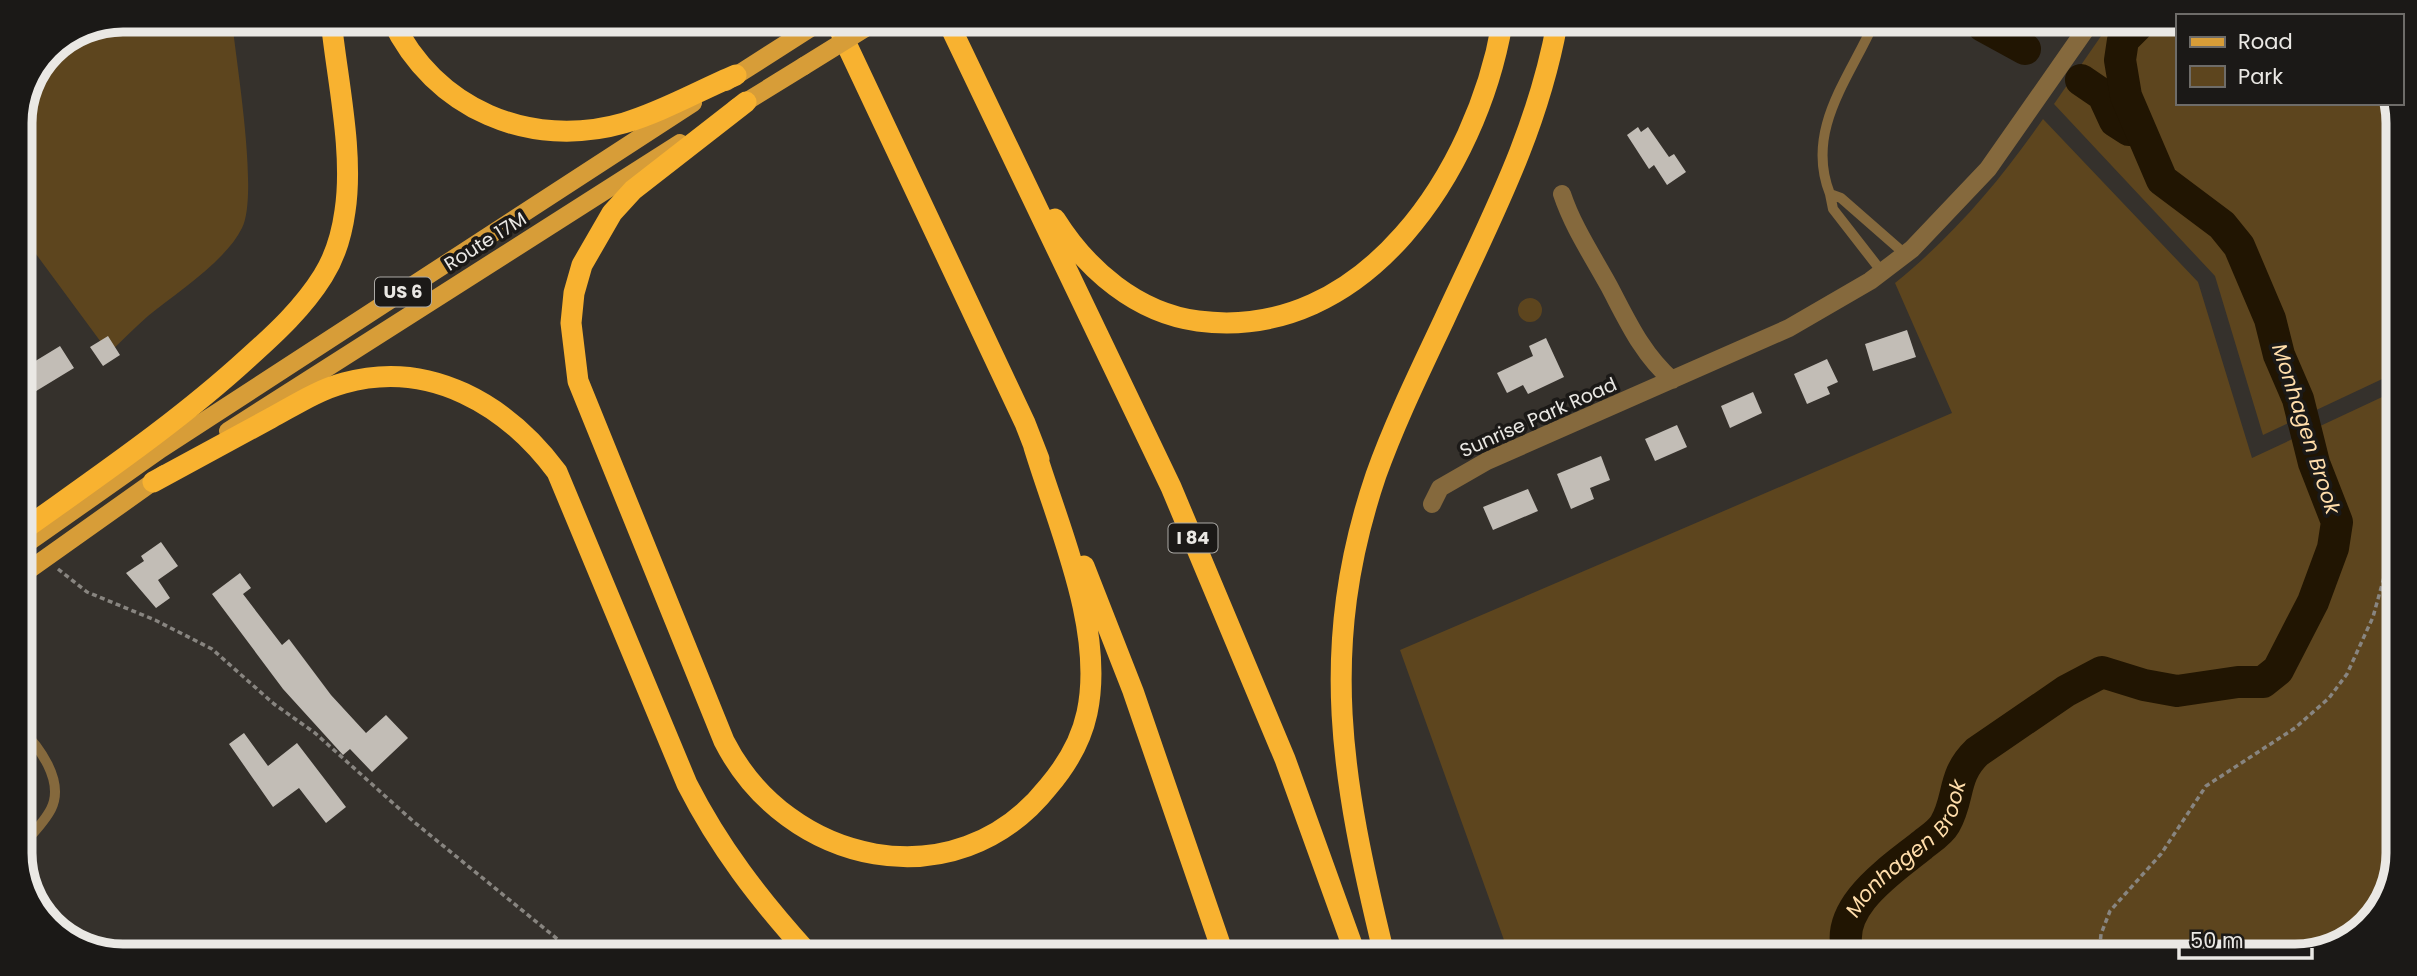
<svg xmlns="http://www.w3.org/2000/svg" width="2417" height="976" font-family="Poppins,sans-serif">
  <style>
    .green { fill: #5d451e }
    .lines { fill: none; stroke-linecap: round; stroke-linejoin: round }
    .river { stroke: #211502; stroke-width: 32 }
    .building { fill: #c2bdb6 }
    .path { stroke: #888580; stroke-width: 3.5; stroke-dasharray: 5 3.5; stroke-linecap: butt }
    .service { stroke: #85693d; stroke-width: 10 }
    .minor { stroke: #85693d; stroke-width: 18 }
    .primary { stroke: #d79d38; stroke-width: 18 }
    .motorway { stroke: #f8b230; stroke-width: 21 }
    .primary-bridge { stroke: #d79d38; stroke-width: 18 }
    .labels { text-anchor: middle; stroke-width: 7; stroke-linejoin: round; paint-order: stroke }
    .shield { fill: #1b1917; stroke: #acaaa6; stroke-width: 2 }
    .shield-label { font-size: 18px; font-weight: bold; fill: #eae8e4 }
    .street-label { font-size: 19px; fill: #eae8e4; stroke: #1b1917 }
    .water-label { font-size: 21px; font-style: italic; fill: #fda; stroke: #1b1917 }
    .rim { fill: none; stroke: #eae8e4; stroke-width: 9 }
  </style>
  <rect width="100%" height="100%" fill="#35312c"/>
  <path class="green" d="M 123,19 L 232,20 C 236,62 259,195 242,228 C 226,261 176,293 148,316 C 134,328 122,341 109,353 L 19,231 L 19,116 L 50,49 Z
    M 2108,26 L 2177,26 L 2177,103 L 2393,103 L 2398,116 L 2395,373 L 2263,435 L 2215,276 L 2054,104 Z
    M 2043,119 L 2198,282 L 2252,458 L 2395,391 L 2390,892 L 2352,939 L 2295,957 L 1509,954 L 1400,650 L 1952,413 L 1895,283 C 1954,235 2000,181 2043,119 Z
    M1518 310a12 12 0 1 1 24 0a12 12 0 1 1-24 0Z"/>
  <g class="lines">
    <g class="river">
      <path d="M 1983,26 L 2025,49"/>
      <path d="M 2081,80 L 2103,95 L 2115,121 L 2129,130"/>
      <path id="s1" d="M 1849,955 C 1831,909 1891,870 1921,846 C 1928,840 1940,833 1945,824 C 1960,798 1952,776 1977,752 L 2066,691 L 2102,672 L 2144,685 L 2177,691 L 2238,682 L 2263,682 L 2278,670 L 2313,602 L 2333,548 L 2337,522 L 2314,463 L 2298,399 L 2279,355 L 2270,319 L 2239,246 L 2222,225 L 2162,180 L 2126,96 L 2120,60 L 2123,40 L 2137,26"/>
    </g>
  </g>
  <path class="building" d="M 1638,127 L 1641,132 L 1648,127 L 1669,157 L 1674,154 L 1686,172 L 1667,185 L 1654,165 L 1649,169 L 1627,135 Z
    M 1907,330 L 1916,357 L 1873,371 L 1865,344 Z
    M 108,336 L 120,355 L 103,366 L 90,347 Z
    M 1546,338 L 1564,377 L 1528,394 L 1523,385 L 1507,393 L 1497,373 L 1533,356 L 1529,346 Z
    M 60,346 L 74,368 L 28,396 L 19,381 L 19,371 Z
    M 1827,359 L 1838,382 L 1827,387 L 1830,394 L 1807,404 L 1794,374 Z
    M 1753,392 L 1762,413 L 1730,428 L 1721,406 Z
    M 1677,425 L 1687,447 L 1655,461 L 1645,439 Z
    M 1601,456 L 1610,480 L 1590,488 L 1594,499 L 1571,509 L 1557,474 Z
    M 1528,489 L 1538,511 L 1493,530 L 1483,507 Z
    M 161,542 L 178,566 L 158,580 L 170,598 L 156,608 L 126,573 L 144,561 L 141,556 Z
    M 240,573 L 251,588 L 243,594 L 282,645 L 289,639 L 331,695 L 366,733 L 386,715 L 408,738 L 372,772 L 350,749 L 343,755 L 283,689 L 212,594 Z
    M 244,733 L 268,766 L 297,743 L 346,807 L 326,823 L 299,788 L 273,807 L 229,744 Z"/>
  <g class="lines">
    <path class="path" d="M 58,569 L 87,592 L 155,620 L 212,649 L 274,704 L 315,733 L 414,822 L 572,951
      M 2099,956 L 2101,934 L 2110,911 L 2161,854 L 2206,786 L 2295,728 L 2329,698 L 2347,674 L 2373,617 L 2393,545"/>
    <path class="service" d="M 1830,194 C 1805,131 1848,80 1873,25
      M 1882,272 L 1833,209 L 1830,194 L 1841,198 L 1905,254
      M 19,727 C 39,746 65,781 51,809 C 44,823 30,836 20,848"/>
    <path class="minor" d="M 1562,194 C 1573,227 1592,255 1609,286 C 1627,320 1642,354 1672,380
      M 1432,504 L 1440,488 L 1487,461 L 1789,328 L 1870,281 L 1912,249 L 1988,169 L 2088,26"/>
    <path class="primary" d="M 726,82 L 820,22
      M 736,108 L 804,66
      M 228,431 L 680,143
      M 19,549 L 161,449 L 693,103
      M 19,577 L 164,474"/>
    <path class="motorway" d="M 392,20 C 434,109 530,150 624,123 C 662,112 700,90 736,75
      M 836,22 L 1025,423 L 1039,459
      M 948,22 L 1171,487 L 1285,759 L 1355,953
      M 746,102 L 633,190 L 612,213 L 582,265 L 574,293 L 571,323 L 578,381 L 724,741 C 787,865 956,903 1048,787 C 1066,766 1081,741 1087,713 C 1105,630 1058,526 1034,447
      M 1055,219 C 1087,270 1137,313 1198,321 C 1366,343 1477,168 1502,24
      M 153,482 C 193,460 232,439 271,418 C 295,405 318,390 344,383 C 430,359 507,405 557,472 L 687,784 C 719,847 759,899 807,952
      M 19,533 C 97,477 177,423 248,358 C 276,333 303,308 323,276 C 335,257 342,233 345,211 C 354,152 337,79 331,20
      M 1084,566 L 1133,691 L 1223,953
      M 1384,954 C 1342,781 1317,649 1376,475 C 1395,422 1420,371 1444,320 C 1490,220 1537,133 1557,24"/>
    <path class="primary-bridge" d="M 804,66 L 875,22"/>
  </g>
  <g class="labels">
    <g class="shield">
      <rect x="375" y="277.5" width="56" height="29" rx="5"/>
      <rect x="1168.5" y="523.5" width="49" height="29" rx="5"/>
    </g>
    <g class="shield-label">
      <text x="403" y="298">US 6</text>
      <text x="1193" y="544">I 84</text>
    </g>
    <g class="street-label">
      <text transform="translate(485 241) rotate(-32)" y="7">Route 17M</text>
      <text transform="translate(1538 417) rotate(-24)" y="7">Sunrise Park Road</text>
    </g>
    <g class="water-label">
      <text transform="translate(2306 429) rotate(72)" y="7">Monhagen Brook</text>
      <text dy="7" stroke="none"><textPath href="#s1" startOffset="130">Monhagen Brook</textPath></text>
    </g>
  </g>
  <path d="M0 0H2417V976H0ZM123 32H2295A91 91 0 0 1 2386 123V853A91 91 0 0 1 2295 944H123A91 91 0 0 1 32 853V123A91 91 0 0 1 123 32Z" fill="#1b1917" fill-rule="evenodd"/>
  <path class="rim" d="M123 32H2295A91 91 0 0 1 2386 123V853A91 91 0 0 1 2295 944H123A91 91 0 0 1 32 853V123A91 91 0 0 1 123 32Z"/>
  <rect x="2176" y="14" width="228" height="91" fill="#1b1917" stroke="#6e6c69" stroke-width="2"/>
  <rect x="2190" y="37" width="35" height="10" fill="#d79d38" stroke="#6e6c69" stroke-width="2"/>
  <text x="2238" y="49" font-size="21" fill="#eae8e4">Road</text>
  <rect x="2190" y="66" width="35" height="21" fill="#5d451e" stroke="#6e6c69" stroke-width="2"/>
  <text x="2238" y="84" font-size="21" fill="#eae8e4">Park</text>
  <path d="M2179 948v10h133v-10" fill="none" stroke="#eae8e4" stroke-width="3.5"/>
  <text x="2190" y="948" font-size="21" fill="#eae8e4" stroke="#1b1917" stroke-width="5" paint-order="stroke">50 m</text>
</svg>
